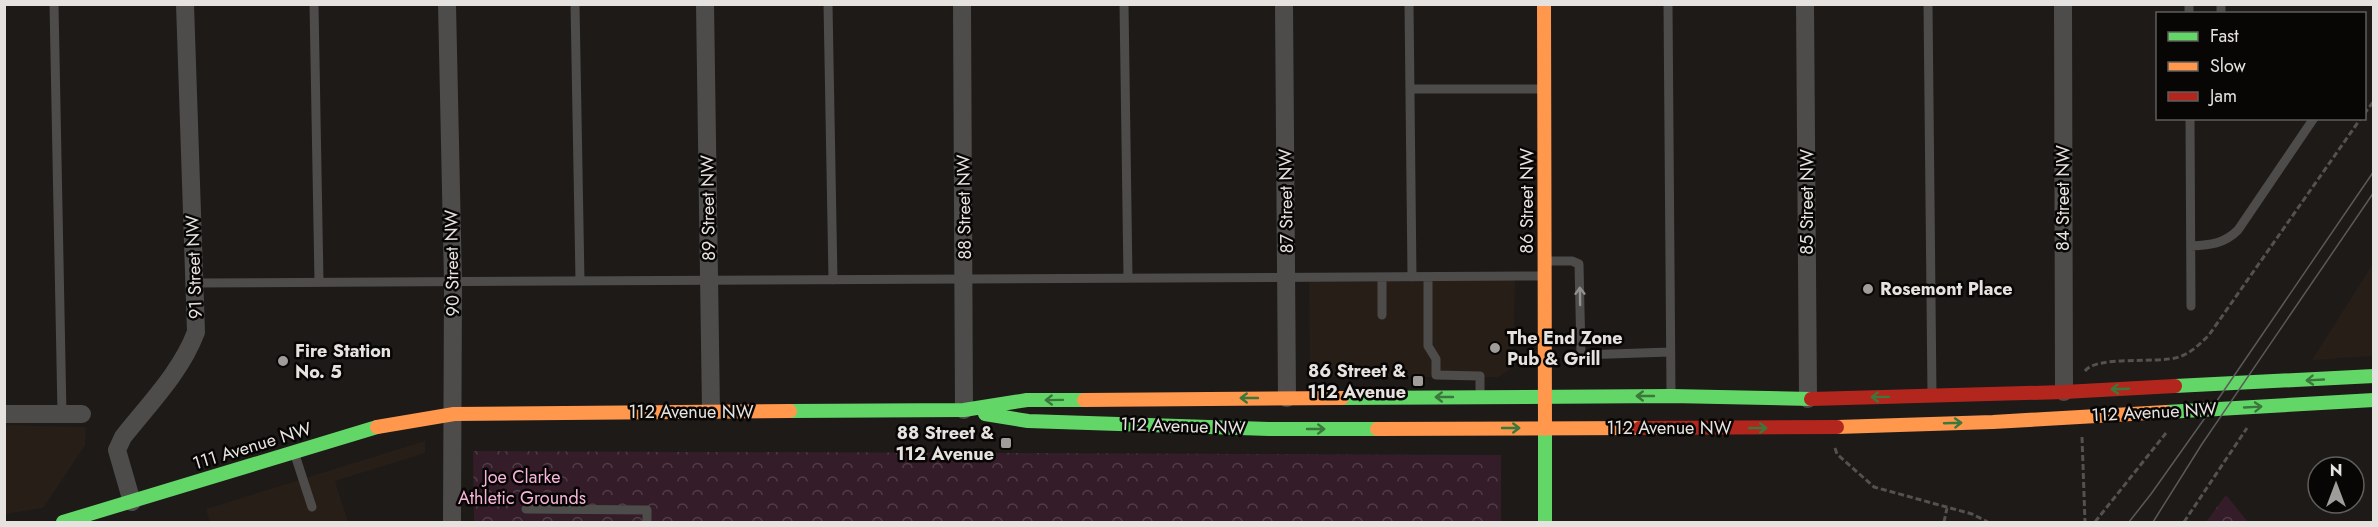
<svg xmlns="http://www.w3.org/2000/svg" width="2378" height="527" font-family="Jost,sans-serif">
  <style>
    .built { fill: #281e18 }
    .forest { fill: url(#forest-crowns) }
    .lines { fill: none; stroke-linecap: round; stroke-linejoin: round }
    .path { stroke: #535251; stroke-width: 3; stroke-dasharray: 6 3; stroke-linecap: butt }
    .lane { stroke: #4d4c4b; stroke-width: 9 }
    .street { stroke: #4d4c4b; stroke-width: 18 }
    .fast { stroke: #63d668; stroke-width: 14 }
    .slow { stroke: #ff974d; stroke-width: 14 }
    .jam { stroke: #b3261e; stroke-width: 14 }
    .tram { stroke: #5a5a59; stroke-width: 1.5 }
    .oneway { stroke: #92908e }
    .oneway2 { stroke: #3a783b }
    .poi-dot { fill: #a09c99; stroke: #070604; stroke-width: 2 }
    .labels { text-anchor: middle; stroke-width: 5; stroke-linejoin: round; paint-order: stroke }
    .street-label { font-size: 18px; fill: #e6e2df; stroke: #070604 }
    .poi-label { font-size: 18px; font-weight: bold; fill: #e6e2df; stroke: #070604; text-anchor: start }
    .park-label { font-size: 18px; fill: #f8b5d9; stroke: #070604 }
  </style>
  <defs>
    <pattern id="forest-crowns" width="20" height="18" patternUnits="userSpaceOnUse" patternTransform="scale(1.5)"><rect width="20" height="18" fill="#341c29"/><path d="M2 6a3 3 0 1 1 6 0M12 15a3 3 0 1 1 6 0" fill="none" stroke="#513d48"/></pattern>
  </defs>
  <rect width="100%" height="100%" fill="#1d1a18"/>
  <path class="built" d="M 2373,263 L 2373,356 L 2312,360 L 2367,273 Z
    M 1515,279 L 1513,367 L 1498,377 L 1310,377 L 1309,280 Z
    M 5,425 L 86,427 L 85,445 L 43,508 L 5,514 Z
    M 425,441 L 425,453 L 335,481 L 348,522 L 210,522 L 206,509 Z"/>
  <path class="forest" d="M 473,451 L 1501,455 L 1501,522 L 474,522 Z
    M 2226,495 L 2248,522 L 2206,522 Z"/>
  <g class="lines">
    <path class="path" d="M 2364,114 L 2374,101
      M 2085,371 C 2097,355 2157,364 2179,357 C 2191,353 2200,344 2209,335 L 2361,118
      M 2082,437 L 2085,522
      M 1835,448 L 1837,454 L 1874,487 L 1972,514 L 1988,522
      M 1944,522 L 1947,508
      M 2095,522 L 2166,433
      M 2184,522 L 2247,428"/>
    <path class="lane" d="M 54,4 L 62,414
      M 314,4 L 319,282
      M 575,4 L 580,281
      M 828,4 L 833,280
      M 1124,4 L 1128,278
      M 1409,4 L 1412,277
      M 1668,4 L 1671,395
      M 1928,4 L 1932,395
      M 2189,4 L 2189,14
      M 2221,14 L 2221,4
      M 1411,89 L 1544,89
      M 2190,118 L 2191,306
      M 2191,246 C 2210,245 2224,244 2238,230 L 2314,118
      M 1547,261 L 1572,261 L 1579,264 L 1581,355 L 1670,352
      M 1382,277 L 1382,315
      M 1428,277 L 1428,346 L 1436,359 L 1436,375 L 1480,376 L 1480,394
      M 194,283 L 1543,276
      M 294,452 L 312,507
      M 526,509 L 647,510 L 647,522"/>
    <path class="street" d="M 447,4 L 453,282 L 452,522
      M 705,4 L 711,411
      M 962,4 L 964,410
      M 1284,4 L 1287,398
      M 1805,4 L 1808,399
      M 2063,4 L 2064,392
      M 4,414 L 82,414
      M 132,502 L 117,450 L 123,437 C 149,404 181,372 196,332 L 185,4"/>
    <path class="fast" d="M 2175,386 L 2374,376
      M 1342,398 L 1671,396 L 1811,399
      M 790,411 L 964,410 L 1027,400 L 1084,400
      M 2166,412 L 2374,400
      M 985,414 L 1028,421 L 1269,429 L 1377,429
      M 1545,429 L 1545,522
      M 63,522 L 377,427"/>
    <path class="slow" d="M 1544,4 L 1545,429
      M 1084,400 L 1342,398
      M 377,427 L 454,414 L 790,411
      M 1837,427 L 1993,422 L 2166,412
      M 1377,429 L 1640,428"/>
    <path class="jam" d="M 1811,399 L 2064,392 L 2175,386
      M 1640,428 L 1837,427"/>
    <path class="tram" d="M 2129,522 L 2151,494 L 2212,408 L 2374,171
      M 2153,522 L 2202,444 L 2374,192"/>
  </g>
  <defs><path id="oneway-shaft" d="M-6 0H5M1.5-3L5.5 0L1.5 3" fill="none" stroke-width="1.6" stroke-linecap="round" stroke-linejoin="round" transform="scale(1.5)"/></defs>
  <use class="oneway" href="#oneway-shaft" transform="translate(1580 296) rotate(-91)"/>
  <g class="oneway2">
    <use href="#oneway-shaft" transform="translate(2315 380) rotate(177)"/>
    <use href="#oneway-shaft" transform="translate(2120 389) rotate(178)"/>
    <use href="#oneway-shaft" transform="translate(1645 396) rotate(180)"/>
    <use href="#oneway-shaft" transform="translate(1444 397) rotate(180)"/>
    <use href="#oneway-shaft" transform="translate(1880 397) rotate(179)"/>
    <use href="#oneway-shaft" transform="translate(1249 398) rotate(180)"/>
    <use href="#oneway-shaft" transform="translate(1054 400) rotate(179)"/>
    <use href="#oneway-shaft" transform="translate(2253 407) rotate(-3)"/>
    <use href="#oneway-shaft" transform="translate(1953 423) rotate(-2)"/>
    <use href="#oneway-shaft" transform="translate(1511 428)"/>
    <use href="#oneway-shaft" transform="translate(1758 428)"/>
    <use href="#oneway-shaft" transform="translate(1316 429)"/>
  </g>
  <g class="poi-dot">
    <circle cx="1868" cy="289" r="6"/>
    <circle cx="1495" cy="348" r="6"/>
    <circle cx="283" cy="361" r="6"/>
    <rect x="1412" y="375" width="12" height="12" rx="3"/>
    <rect x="1000" y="437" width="12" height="12" rx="3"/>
  </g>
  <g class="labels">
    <g class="street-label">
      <text transform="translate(2063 198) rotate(-90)" y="6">84 Street NW</text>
      <text transform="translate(1286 201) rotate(-91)" y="6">87 Street NW</text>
      <text transform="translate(1527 201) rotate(-90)" y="6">86 Street NW</text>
      <text transform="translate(1807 202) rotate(-90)" y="6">85 Street NW</text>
      <text transform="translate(964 207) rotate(-91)" y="6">88 Street NW</text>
      <text transform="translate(708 208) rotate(-91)" y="6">89 Street NW</text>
      <text transform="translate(452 263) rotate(-91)" y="6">90 Street NW</text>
      <text transform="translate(194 267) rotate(-92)" y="6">91 Street NW</text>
      <text x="691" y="418">112 Avenue NW</text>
      <text transform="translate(2154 412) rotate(-3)" y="6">112 Avenue NW</text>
      <text transform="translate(1183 426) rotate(2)" y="6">112 Avenue NW</text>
      <text x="1669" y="434">112 Avenue NW</text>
      <text transform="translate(252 446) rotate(-17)" y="6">111 Avenue NW</text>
    </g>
    <g class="poi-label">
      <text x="1880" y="295">Rosemont Place</text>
      <text x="1507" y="344">The End Zone<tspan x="1507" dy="21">Pub &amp; Grill</tspan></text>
      <text x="295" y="357">Fire Station<tspan x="295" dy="21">No. 5</tspan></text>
      <text x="1406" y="377" text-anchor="end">86 Street &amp;<tspan x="1406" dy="21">112 Avenue</tspan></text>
      <text x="994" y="439" text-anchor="end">88 Street &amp;<tspan x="994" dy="21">112 Avenue</tspan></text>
    </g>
    <g class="park-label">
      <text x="522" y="483">Joe Clarke<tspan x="522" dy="21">Athletic Grounds</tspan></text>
    </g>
  </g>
  <rect width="2378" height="527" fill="none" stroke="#e6e2df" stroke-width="12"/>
  <rect x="2156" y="12" width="210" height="108" fill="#070604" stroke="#605e5c" stroke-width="1.5"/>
  <rect x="2168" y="32" width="30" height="9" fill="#63d668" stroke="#605e5c" stroke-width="1.5"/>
  <text x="2210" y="42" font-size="18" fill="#e6e2df">Fast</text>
  <rect x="2168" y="62" width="30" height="9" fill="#ff974d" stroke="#605e5c" stroke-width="1.5"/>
  <text x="2210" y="72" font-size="18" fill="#e6e2df">Slow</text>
  <rect x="2168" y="92" width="30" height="9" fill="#b3261e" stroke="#605e5c" stroke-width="1.5"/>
  <text x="2210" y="102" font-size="18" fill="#e6e2df">Jam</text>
  <g transform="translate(2336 485)"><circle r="28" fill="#070604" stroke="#605e5c" stroke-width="1.5"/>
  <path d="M0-4.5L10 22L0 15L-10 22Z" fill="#a09c99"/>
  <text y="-9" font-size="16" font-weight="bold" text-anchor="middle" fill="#e6e2df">N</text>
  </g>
</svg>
